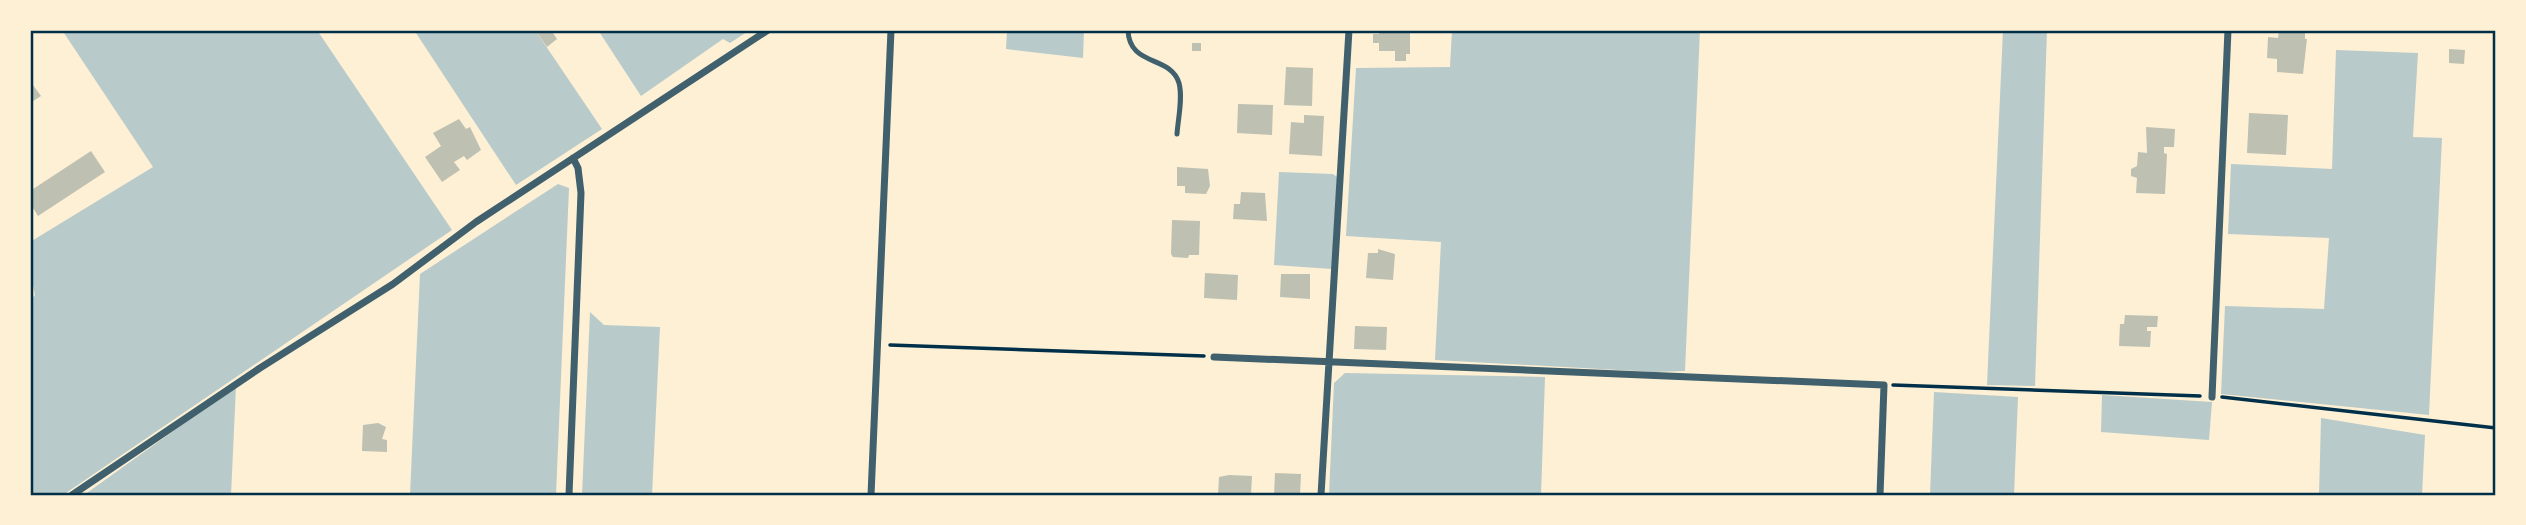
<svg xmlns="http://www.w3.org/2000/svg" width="2526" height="525" font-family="'IBM Plex Serif',serif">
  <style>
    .green { fill: #b9caca }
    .building { fill: #bec0b2 }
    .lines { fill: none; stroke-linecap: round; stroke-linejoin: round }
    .path { stroke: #003049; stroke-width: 3.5 }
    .service { stroke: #3f606c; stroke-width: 5 }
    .minor { stroke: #3f606c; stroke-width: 7 }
    .neatline { fill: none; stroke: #003049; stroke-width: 2.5 }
  </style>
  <rect width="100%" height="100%" fill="#fdf0d5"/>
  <path class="green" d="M 62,30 L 317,30 L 452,230 L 63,495 L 30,495 L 30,300 L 35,295 L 30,271 L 30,242 L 153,167 Z
    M 414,30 L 535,30 L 602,129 L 516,185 Z
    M 598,30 L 750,30 L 730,43 L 723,39 L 641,96 Z
    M 1007,30 L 1084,30 L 1083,58 L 1006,49 Z
    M 1452,30 L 1700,30 L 1685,371 L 1655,372 L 1435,360 L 1441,242 L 1346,236 L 1356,68 L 1450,67 Z
    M 2003,30 L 2047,30 L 2035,386 L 1987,385 Z
    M 2336,50 L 2418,53 L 2413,137 L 2442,138 L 2429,415 L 2221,394 L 2225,306 L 2324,309 L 2329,238 L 2228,234 L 2231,164 L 2332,169 Z
    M 1279,172 L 1333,174 L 1337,177 L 1332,269 L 1274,265 Z
    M 558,184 L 569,188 L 556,495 L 410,495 L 420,274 Z
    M 590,312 L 604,325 L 660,327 L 652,495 L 582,495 Z
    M 1345,373 L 1545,377 L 1541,495 L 1329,495 L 1334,383 Z
    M 236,386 L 231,495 L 84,495 Z
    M 1934,392 L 2018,397 L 2014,495 L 1930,495 Z
    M 2102,395 L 2212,402 L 2209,440 L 2101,432 Z
    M 2321,418 L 2425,435 L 2422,495 L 2319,495 Z"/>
  <path class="building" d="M 535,30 L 551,30 L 557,39 L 547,47 Z
    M 1379,30 L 1410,30 L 1410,54 L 1406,54 L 1406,61 L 1395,61 L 1395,51 L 1379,51 L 1379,43 L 1373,43 L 1373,34 L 1379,34 Z
    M 2279,30 L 2305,30 L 2305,39 L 2307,39 L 2303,74 L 2277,72 L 2277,59 L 2267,58 L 2268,37 L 2278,38 Z
    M 1192,43 L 1201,43 L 1201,51 L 1192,51 Z
    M 2449,49 L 2465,50 L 2464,64 L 2449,63 Z
    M 1286,67 L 1313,68 L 1312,106 L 1284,105 Z
    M 33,85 L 41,96 L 30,103 L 30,87 Z
    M 1238,104 L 1273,105 L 1272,135 L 1237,133 Z
    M 2249,113 L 2288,115 L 2286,155 L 2247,153 Z
    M 1304,115 L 1324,116 L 1322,156 L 1289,154 L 1291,122 L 1304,123 Z
    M 459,119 L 466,129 L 470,127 L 481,150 L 467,160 L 464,156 L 454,162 L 460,170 L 442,182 L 425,157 L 441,146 L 433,133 Z
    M 2146,127 L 2175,129 L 2174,147 L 2164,147 L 2164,153 L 2167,154 L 2165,194 L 2136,193 L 2137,178 L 2131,176 L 2131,169 L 2137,166 L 2138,152 L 2147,153 Z
    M 91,151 L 105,172 L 38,216 L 30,203 L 30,191 Z
    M 1177,167 L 1208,169 L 1210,186 L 1206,194 L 1185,193 L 1185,186 L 1177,186 Z
    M 1241,192 L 1265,193 L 1267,221 L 1233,219 L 1234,204 L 1240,204 Z
    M 1172,220 L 1200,221 L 1199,255 L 1189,255 L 1188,258 L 1173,257 L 1171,254 Z
    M 1378,249 L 1395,254 L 1393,280 L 1366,278 L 1368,253 L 1378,253 Z
    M 1205,273 L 1238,275 L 1237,300 L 1204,298 Z
    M 1281,274 L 1310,274 L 1310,299 L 1280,297 Z
    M 2125,315 L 2158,316 L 2157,327 L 2147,327 L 2147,331 L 2151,331 L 2150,347 L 2119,346 L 2120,324 L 2124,324 Z
    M 1355,326 L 1387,327 L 1386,350 L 1354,349 Z
    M 378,423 L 386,427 L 382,439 L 387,440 L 387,452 L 362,451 L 363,425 Z
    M 1275,473 L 1301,474 L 1300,495 L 1274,495 Z
    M 1229,475 L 1252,476 L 1251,495 L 1218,495 L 1219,477 Z"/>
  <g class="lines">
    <path class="path" d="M 890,345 L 1204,356
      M 1893,385 L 2200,396
      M 2222,397 L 2496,428"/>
    <path class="service" d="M 1128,30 C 1129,67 1171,55 1179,83 C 1183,98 1178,119 1177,134"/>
    <path class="minor" d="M 1214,357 L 1884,385 L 1880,495
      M 2212,397 L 2228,30
      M 72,495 L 260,368 L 393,284 L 476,222 L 768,30
      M 569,495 L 581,193 L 578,168 L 573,158
      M 871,495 L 891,30
      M 1321,495 L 1349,30"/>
  </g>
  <rect width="2526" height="525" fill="none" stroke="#fdf0d5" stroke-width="63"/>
  <rect x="32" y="32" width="2462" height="462" class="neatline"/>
</svg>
